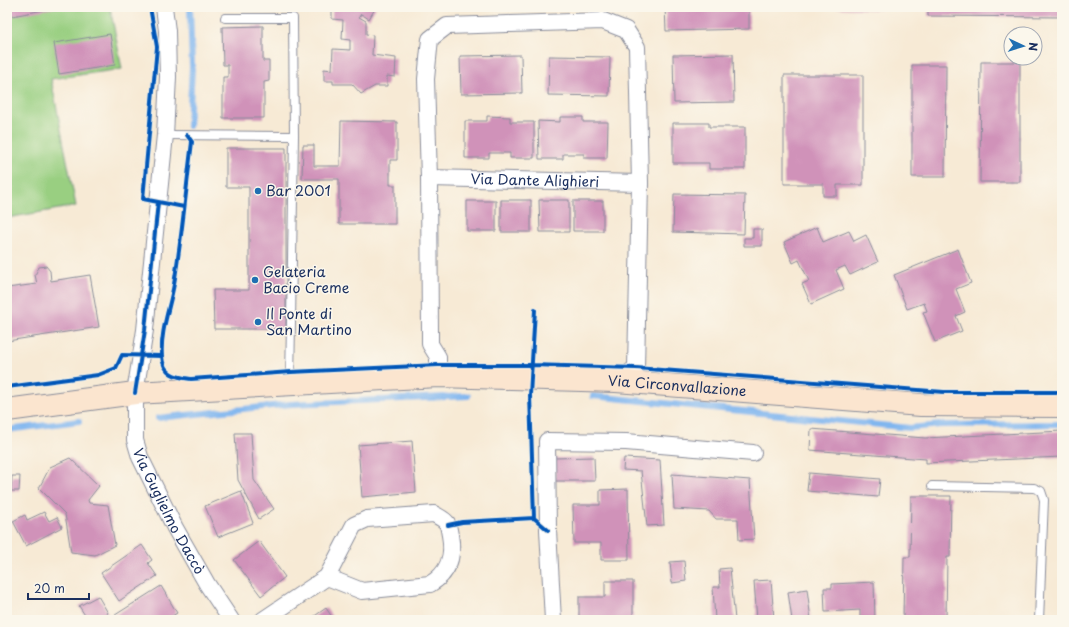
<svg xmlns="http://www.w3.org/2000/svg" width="1069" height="627" font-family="'Playpen Sans',sans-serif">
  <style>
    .green { fill: #99cf81; stroke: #5a7f70 }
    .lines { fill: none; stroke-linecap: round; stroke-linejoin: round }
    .stream { stroke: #80b6ef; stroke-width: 6 }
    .building { fill: #d092b9 }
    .lane-casing { stroke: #898c9a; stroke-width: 10 }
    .street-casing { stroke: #898c9a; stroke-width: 18 }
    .secondary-casing { stroke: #898c9a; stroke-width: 24 }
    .lane { stroke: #fff; stroke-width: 8 }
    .street { stroke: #fff; stroke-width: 16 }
    .secondary { stroke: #fbe5cf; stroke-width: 22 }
    .cycleway-casing { stroke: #fbf7ec; stroke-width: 6 }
    .cycleway { stroke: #0057b8; stroke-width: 4 }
    .poi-dot { fill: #1f6fb2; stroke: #fbf7ec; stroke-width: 1.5 }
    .labels { text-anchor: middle; stroke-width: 3; stroke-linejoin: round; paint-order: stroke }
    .street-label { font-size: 14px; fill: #1b2f5e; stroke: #fbf7ec }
    .poi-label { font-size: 14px; fill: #1b2f5e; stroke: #fbf7ec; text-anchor: start }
  </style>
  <rect width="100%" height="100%" fill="#fbf7ec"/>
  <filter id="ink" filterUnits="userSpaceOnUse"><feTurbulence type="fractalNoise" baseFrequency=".025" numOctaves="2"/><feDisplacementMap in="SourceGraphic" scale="8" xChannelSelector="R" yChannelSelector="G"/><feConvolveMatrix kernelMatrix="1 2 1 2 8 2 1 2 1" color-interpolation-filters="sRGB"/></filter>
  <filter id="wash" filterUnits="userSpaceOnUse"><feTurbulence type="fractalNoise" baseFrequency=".012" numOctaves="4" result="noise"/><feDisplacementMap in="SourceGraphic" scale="16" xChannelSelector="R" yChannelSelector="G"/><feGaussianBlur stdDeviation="0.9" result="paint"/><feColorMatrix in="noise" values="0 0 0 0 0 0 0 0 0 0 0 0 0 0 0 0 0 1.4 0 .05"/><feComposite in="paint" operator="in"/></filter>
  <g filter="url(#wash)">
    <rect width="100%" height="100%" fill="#f7ead5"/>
    <path class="green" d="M 7,7 L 110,7 L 122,69 L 51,79 L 76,206 L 7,218 Z"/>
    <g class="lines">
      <path class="stream" d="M 189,126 L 192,67 L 190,7
        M 593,396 L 910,428 L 940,425 L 1062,424
        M 158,418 L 291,404 L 468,396
        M 7,430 L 79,421"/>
    </g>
    <g id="blocks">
      <path class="building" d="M 7,7 L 54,7 L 54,8 L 7,17 Z
        M 332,7 L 376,7 L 369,19 L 361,14 L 359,17 L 366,21 L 366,34 L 373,35 L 372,55 L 396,58 L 395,77 L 387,76 L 387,86 L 375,86 L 361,94 L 352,84 L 333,84 L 333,81 L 324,81 L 324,69 L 332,70 L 333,49 L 350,50 L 350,40 L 342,39 L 343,20 L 332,19 Z
        M 665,7 L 749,7 L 749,29 L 666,31 Z
        M 816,7 L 881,7 L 881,10 Z
        M 928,7 L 1062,7 L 1062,17 L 928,16 Z
        M 263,26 L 263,61 L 269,61 L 269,81 L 264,82 L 264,118 L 223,118 L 223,77 L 228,77 L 228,65 L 223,65 L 222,27 Z
        M 110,34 L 115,65 L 59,74 L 54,43 Z
        M 733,54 L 734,102 L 674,103 L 673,55 Z
        M 521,55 L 522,93 L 461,94 L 460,56 Z
        M 549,56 L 610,57 L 609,96 L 548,95 Z
        M 981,62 L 1020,62 L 1020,182 L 980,182 Z
        M 912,65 L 946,65 L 945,177 L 912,177 Z
        M 784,75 L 863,75 L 863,185 L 837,185 L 837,196 L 823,196 L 823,184 L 784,184 Z
        M 487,116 L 510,117 L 510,122 L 534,122 L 534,158 L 510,158 L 510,153 L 489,153 L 489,158 L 465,158 L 465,121 L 487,121 Z
        M 560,117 L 583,117 L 583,122 L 608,122 L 607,158 L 584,158 L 584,154 L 563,154 L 563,159 L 539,159 L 538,121 L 560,122 Z
        M 341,121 L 397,122 L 397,160 L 390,160 L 390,185 L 395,185 L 395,224 L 339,224 L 339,179 L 302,179 L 303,145 L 314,145 L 314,166 L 340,166 Z
        M 673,123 L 709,123 L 709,127 L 745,127 L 745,169 L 709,169 L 709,163 L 673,163 Z
        M 226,148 L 286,148 L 286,329 L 214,329 L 213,290 L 249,290 L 249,187 L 226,187 Z
        M 674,194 L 745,195 L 744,234 L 673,232 Z
        M 501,200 L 531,200 L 531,232 L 501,232 Z
        M 539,200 L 569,200 L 569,232 L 540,232 Z
        M 467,201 L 496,201 L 496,231 L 467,231 Z
        M 573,201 L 603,201 L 603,231 L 573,231 Z
        M 817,227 L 823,242 L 849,231 L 854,241 L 866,235 L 878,262 L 850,275 L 845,266 L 836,270 L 844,289 L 811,304 L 802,284 L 809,281 L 799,260 L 793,263 L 784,242 Z
        M 753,229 L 762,229 L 762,246 L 744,246 L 744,238 L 753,238 Z
        M 958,249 L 971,283 L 956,289 L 965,312 L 956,316 L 962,331 L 935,342 L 923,312 L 927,311 L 924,303 L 907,309 L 894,275 Z
        M 46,266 L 50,271 L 51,281 L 90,275 L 99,327 L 7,341 L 7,288 L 37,284 L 35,275 L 39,267 Z
        M 811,429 L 925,438 L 1062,431 L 1062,457 L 926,463 L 926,459 L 810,450 Z
        M 235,433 L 251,433 L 254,480 L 274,509 L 259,519 L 238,480 Z
        M 412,441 L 416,492 L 362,497 L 358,445 Z
        M 594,457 L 595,481 L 555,481 L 555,458 Z
        M 70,458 L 99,486 L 88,500 L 89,503 L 108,505 L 115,545 L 95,555 L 71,552 L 65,514 L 39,488 L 50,467 Z
        M 624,458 L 660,460 L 664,525 L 647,526 L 641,471 L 623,470 Z
        M 809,473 L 880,479 L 878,497 L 807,491 Z
        M 672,474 L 750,480 L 754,539 L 739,540 L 738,519 L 716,519 L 709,511 L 674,509 Z
        M 12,476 L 20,476 L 19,491 L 11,491 Z
        M 628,489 L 629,560 L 601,560 L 601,543 L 574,543 L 573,505 L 600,505 L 600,490 Z
        M 241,491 L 253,523 L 218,537 L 205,506 Z
        M 911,496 L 951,496 L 950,557 L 947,557 L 946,620 L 903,620 L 904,557 L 910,557 Z
        M 44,512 L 49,521 L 57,517 L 62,527 L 26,546 L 13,521 L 25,515 L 27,520 Z
        M 259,541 L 285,577 L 261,596 L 234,560 Z
        M 142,545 L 152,560 L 148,563 L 157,576 L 119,601 L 101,573 Z
        M 684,561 L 686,581 L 672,583 L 670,562 Z
        M 730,568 L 735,620 L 715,620 L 713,587 L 720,587 L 719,569 Z
        M 771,580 L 774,620 L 757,620 L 754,581 Z
        M 605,581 L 633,581 L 633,620 L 579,620 L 579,597 L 605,597 Z
        M 874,582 L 875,620 L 860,620 L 860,610 L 825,612 L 824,588 L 832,588 L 832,584 Z
        M 161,586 L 177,613 L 166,620 L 114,620 L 112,617 Z
        M 807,589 L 811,620 L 792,620 L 788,592 Z
        M 98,596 L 108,613 L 96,620 L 88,620 L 79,606 Z
        M 326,608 L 334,620 L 309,620 Z"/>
    </g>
  </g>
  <g filter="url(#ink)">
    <use href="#blocks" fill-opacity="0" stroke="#898c9a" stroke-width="1"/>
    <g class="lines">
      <g class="lane-casing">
        <path id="lane" d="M 225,18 L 293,18 L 294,136 L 290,383
          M 165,135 L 294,136
          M 932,486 L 1034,488 L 1041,491 L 1044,500 L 1039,620"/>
      </g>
      <g class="street-casing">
        <g id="street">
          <path id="s1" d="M 164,7 L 167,31 L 168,77 L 165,135 L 145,330 L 135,393 L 135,440 L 140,457 L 175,528 L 207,584 L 231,620"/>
          <path id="s2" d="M 429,178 L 640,183"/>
          <path d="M 438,376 L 438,357 L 430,344 L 430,333 L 429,178 L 426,79 L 430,39 L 447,26 L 603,21 L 626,30 L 637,47 L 640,183 L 636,368 L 616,381"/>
          <path d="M 263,620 L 327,577 L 354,525 L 367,519 L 434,514 C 439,517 444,519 447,523 C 449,527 449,531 450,535 C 454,556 449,573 430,584 L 362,591 L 327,577"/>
          <path d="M 553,620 L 548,530 L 547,441 L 626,442 L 753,453"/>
        </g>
      </g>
      <g class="secondary-casing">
        <g id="secondary">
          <path id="s3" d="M 7,410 L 135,393 L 438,376 L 616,381 L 921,405 L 1062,406"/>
        </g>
      </g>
      <use href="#lane" class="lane"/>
      <use href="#street" class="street"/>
      <use href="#secondary" class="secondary"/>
      <g class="cycleway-casing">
        <path id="cycleway" d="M 150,7 L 157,47 L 143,199 L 184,207
          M 187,135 L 192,142 C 186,189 182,237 174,284 C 170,307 160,332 162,356 C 163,374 175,377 191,379 L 291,372 L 438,365 L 531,365 L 636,368 L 944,392 L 1062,392
          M 7,387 L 98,375 L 116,368 L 122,355 L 162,356
          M 135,393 L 145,330 L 158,202
          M 534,518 L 530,395 L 535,310
          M 448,525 L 462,522 L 534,518 L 548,530"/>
      </g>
      <use href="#cycleway" class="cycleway"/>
    </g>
  </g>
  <g class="poi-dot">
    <circle cx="258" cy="191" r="4"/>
    <circle cx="255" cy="280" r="4"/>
    <circle cx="258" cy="322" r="4"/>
  </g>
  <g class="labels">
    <g class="street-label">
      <text dy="5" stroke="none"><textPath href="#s2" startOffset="106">Via Dante Alighieri</textPath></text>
      <text dy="5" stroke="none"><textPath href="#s3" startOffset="672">Via Circonvallazione</textPath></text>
      <text dy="5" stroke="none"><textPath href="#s1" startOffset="514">Via Guglielmo Daccò</textPath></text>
    </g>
    <g class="poi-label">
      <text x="266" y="196">Bar 2001</text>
      <text x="263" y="277">Gelateria<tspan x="263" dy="16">Bacio Creme</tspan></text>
      <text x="266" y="319">Il Ponte di<tspan x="266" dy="16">San Martino</tspan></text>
    </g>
  </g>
  <rect width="1069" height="627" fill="none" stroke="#fbf7ec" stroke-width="24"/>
  <g transform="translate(1023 46) rotate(94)"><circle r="19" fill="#fbf7ec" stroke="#a1a7b3"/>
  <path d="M0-3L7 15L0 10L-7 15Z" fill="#1f6fb2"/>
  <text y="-6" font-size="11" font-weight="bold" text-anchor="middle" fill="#1b2f5e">N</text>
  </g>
  <path d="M28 593v6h61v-6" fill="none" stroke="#1b2f5e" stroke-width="2"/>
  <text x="34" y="593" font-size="12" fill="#1b2f5e" stroke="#fbf7ec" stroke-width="3" paint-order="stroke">20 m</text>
</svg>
